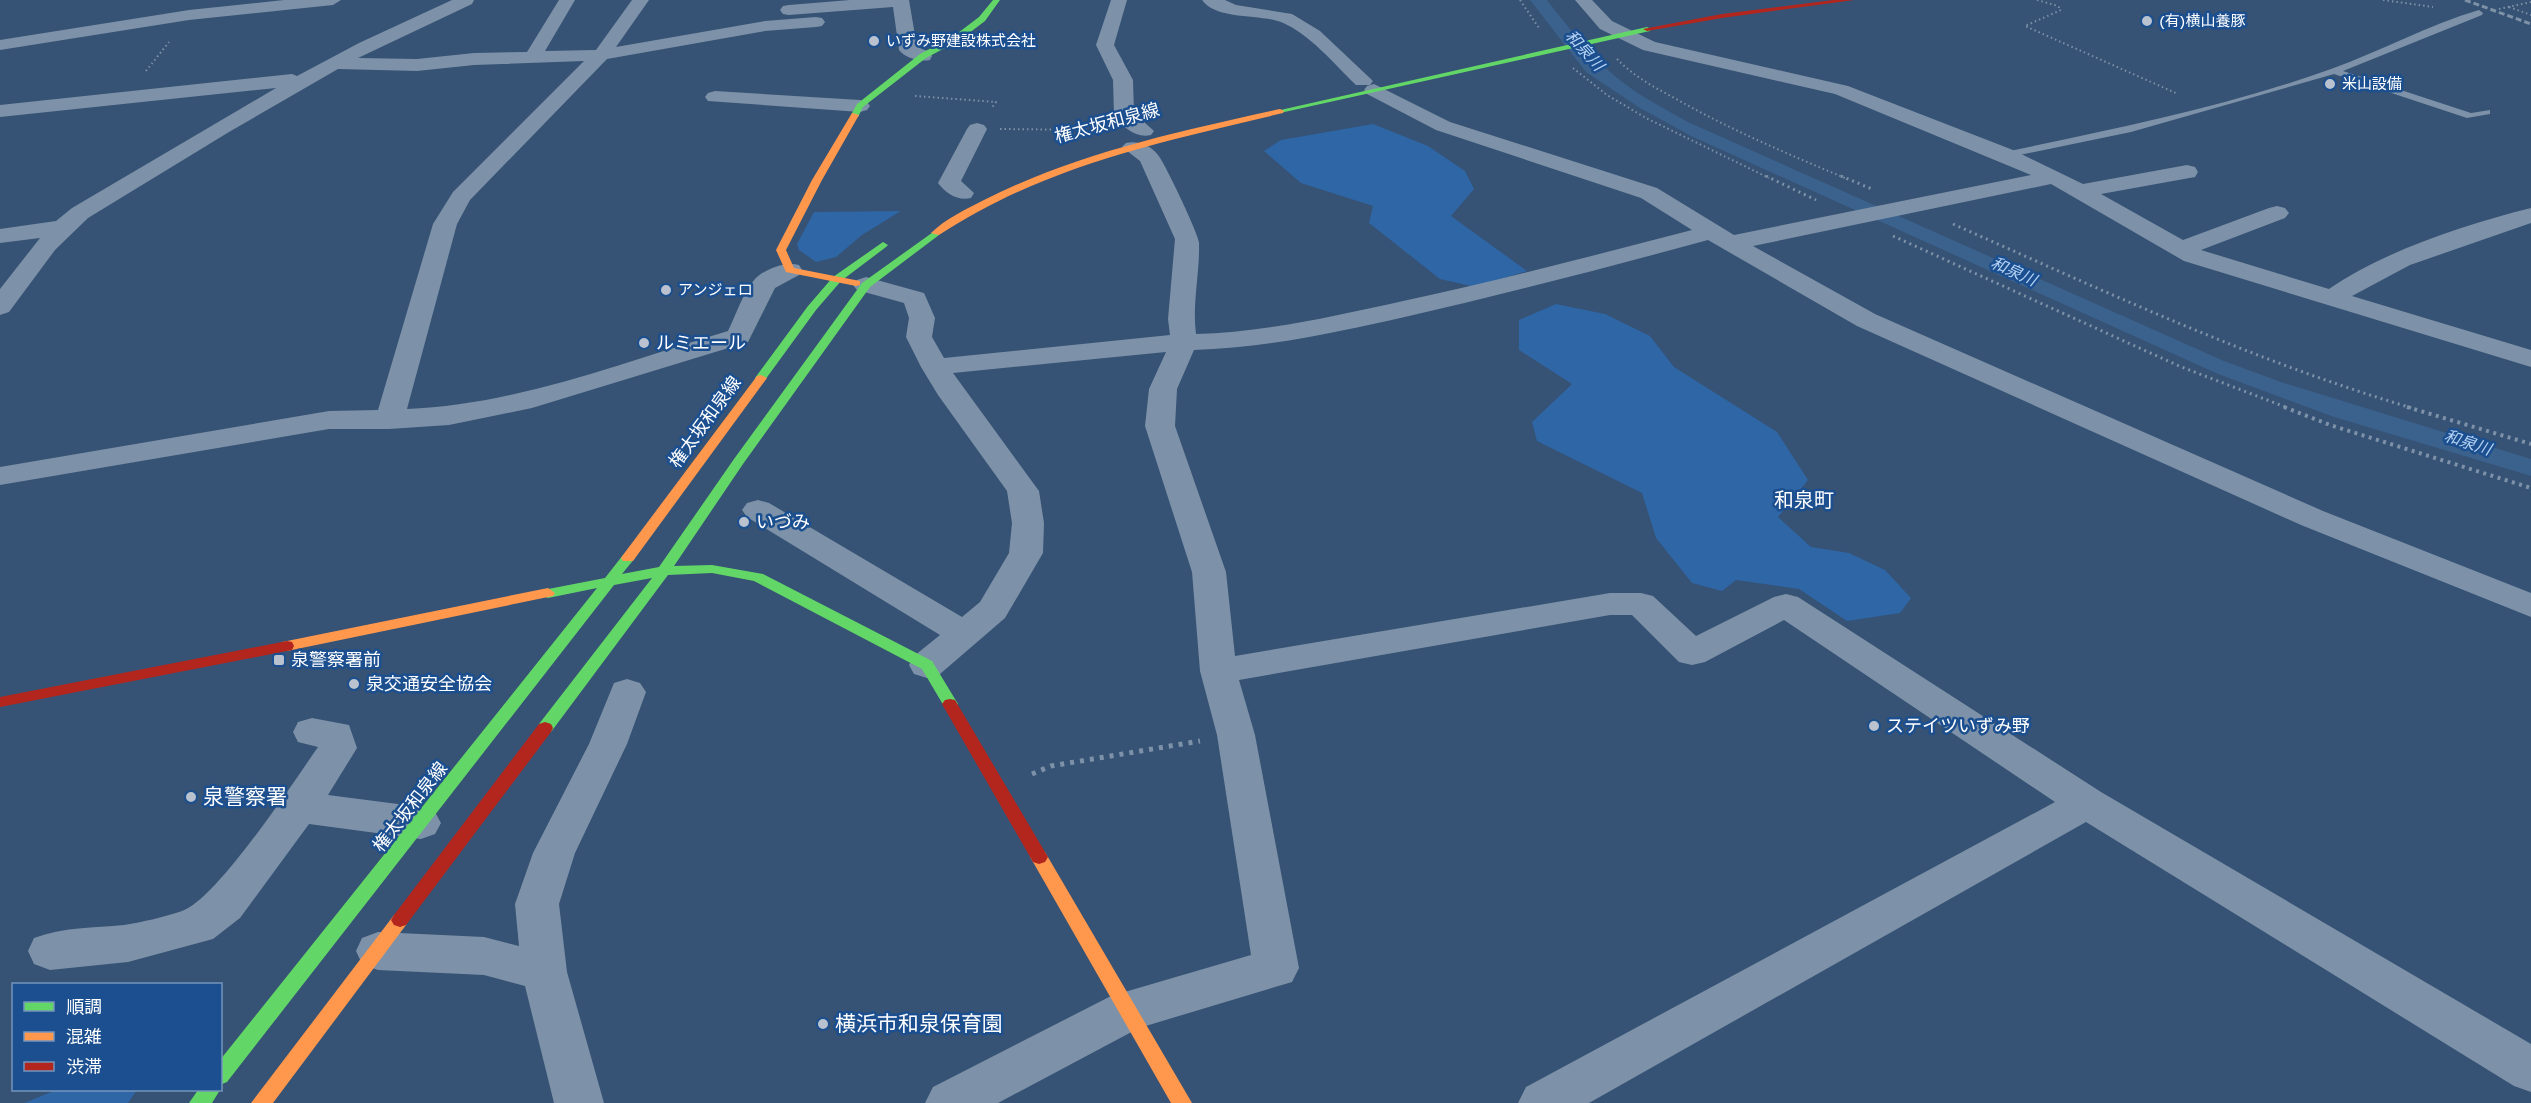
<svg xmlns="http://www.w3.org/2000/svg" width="2531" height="1103" font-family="'Golos Text','Noto Sans JP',sans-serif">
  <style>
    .green { fill: #2f66a5 }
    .water { fill: #3b618d }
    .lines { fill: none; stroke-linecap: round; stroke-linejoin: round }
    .path-far3 { stroke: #7d92a8; stroke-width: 2; stroke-dasharray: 1.5 3; stroke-linecap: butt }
    .path-far2 { stroke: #7d92a8; stroke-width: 3; stroke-dasharray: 2 4; stroke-linecap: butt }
    .path-far1 { stroke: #7d92a8; stroke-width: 4; stroke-dasharray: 3 4.5; stroke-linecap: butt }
    .path { stroke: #7d92a8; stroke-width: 5; stroke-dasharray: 4 6; stroke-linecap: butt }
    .lane { fill: #7d92a8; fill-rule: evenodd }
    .street { fill: #7d92a8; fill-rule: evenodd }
    .fast { fill: #63d668; fill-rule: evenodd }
    .slow { fill: #ff974d; fill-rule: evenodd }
    .jam { fill: #b3261e; fill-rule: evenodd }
    .rail { stroke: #7e92a7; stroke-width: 3; stroke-dasharray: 6 3; stroke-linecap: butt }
    .poi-dot { fill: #b9c2ce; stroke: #1b4f8f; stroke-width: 2 }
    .labels { text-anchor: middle; stroke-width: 5; stroke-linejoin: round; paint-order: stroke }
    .far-poi-label { font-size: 15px; fill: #fff; stroke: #1b4f8f; text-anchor: start }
    .far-water-label { font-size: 16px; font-style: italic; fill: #b5d3f5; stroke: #1b4f8f }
    .street-label { font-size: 18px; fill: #fff; stroke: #1b4f8f }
    .poi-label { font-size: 18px; fill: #fff; stroke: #1b4f8f; text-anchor: start }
    .neighbourhood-label { font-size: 20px; fill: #fff; stroke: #1b4f8f }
    .near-poi-label { font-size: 21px; fill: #fff; stroke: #1b4f8f; text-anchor: start }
  </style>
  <rect width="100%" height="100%" fill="#365274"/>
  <path class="green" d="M 1373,124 L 1428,146 L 1465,171 L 1474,189 L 1451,216 L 1527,271 L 1475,287 L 1440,279 L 1369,223 L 1373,206 L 1301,183 L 1264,151 L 1281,140 Z
    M 901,211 L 862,235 L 836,257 L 816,262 L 799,250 L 797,244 L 814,212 Z
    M 1556,304 L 1605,314 L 1650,336 L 1674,367 L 1777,432 L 1808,480 L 1778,517 L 1811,547 L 1849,553 L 1885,570 L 1911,598 L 1900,613 L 1847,621 L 1799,589 L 1736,580 L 1722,591 L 1692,583 L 1656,538 L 1642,493 L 1537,441 L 1532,422 L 1572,384 L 1519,350 L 1519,320 Z
    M 56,1090 L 137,1090 L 128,1103 L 24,1103 Z"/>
  <path class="water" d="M 1530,0 L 1547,0 C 1568,27 1590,55 1616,77 C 1638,95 1663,108 1688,122 L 2224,361 L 2281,382 L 2531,459 L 2531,476 L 2334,417 L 2218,374 L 1691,136 L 1640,108 L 1586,72 Z"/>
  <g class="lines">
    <path class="path-far3" d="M 1520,0 L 1539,28
      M 2037,0 L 2058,6 L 2061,10 L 2025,26 L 2178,94
      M 2383,0 L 2433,7
      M 2509,7 L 2531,15
      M 2499,9 L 2531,2
      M 1617,59 C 1634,77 1656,88 1678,100 C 1731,130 1788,154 1845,178
      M 1573,68 L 1607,95 L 1646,118 L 1769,178
      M 146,71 L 169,42
      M 915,96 L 996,102 L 991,109
      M 1000,129 L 1100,130"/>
    <path class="path-far2" d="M 1766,176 L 1816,200
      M 1841,176 L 1872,189
      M 1953,224 C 2104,291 2253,361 2412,408
      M 1893,236 L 2179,366 L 2288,408"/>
    <path class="path-far1" d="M 2284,407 L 2330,425 L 2531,488
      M 2407,407 L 2531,444"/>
    <path class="path" d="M 1032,774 L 1051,766 L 1200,741"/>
    <path class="lane" d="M 2479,10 L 2483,13 L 2482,15 L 2343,71 L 2471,113 L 2490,110 L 2490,114 L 2467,118 L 2334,74 L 2131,132 L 2005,158 L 2000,155 L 2005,152 C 2114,129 2226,107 2331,69 C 2381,51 2428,25 2479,10 Z"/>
    <path class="street" d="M 284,0 L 341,0 L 333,5 L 189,20 L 0,50 L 0,40 L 189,10 Z
      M 452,0 L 474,0 L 472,4 L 358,58 L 417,59 L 474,53 L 527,52 L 559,0 L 575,0 L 545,51 L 596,50 L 632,0 L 649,0 L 616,47 L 765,21 L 816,17 L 822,18 L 825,22 L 822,26 L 816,27 L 765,31 L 607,59 L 470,200 L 457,224 L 407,409 C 516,405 624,362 728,331 C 736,315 743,292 755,279 C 765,269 785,261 799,265 L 802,270 L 799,275 L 775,288 L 748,342 L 532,408 L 449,425 L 389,429 L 329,429 L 0,485 L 0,467 L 329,411 L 378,410 L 433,224 L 453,192 L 584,61 L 474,65 L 417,71 L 338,69 L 229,132 L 88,218 L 55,250 L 9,312 L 0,315 L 0,289 L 40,238 L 0,243 L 0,229 L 56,221 L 72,208 L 276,88 L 0,117 L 0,105 L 292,74 L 297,76 L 359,43 Z
      M 850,0 L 909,0 L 917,47 L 930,52 L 932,56 L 930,60 C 920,62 905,58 899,50 L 893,7 L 789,15 L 783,14 L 780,10 L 783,6 L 789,5 Z
      M 1111,0 L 1127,0 L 1114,45 L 1133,80 L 1134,113 L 1154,131 L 1151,135 C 1137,139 1122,127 1114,115 L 1113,80 L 1096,45 Z
      M 1202,0 L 1225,0 L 1236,5 L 1292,14 L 1320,31 L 1373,81 L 1370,85 L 1356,85 C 1334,64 1310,34 1281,22 C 1260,14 1216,20 1202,0 Z
      M 1575,0 L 1592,0 L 1612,21 L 1655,42 L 1848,86 L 2013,150 L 2083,184 L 2187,165 L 2195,167 L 2198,172 L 2195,177 L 2101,194 L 2183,240 L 2269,208 L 2277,206 L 2285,208 L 2289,213 L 2285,218 L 2201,250 L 2329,289 C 2384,251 2466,224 2531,208 L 2531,223 L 2410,265 L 2352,296 L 2531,350 L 2531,367 L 2184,261 L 2051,184 L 1753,246 L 1875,314 L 2323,511 L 2531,593 L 2531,617 L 2301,525 L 1857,326 L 1708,240 C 1609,267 1509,293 1409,316 C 1338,332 1267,348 1194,350 L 1177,389 L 1175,426 L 1226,572 L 1235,656 L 1610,593 L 1641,593 L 1653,596 L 1696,636 L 1774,597 L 1786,594 L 1798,597 L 2101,792 L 2531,1044 L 2531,1092 L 2514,1086 L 2086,822 L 1589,1103 L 1518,1103 L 1526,1087 L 2055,802 L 1784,620 L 1705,662 L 1692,665 L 1679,662 L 1632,615 L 1610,615 L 1239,680 L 1255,735 L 1299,968 L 1292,982 L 1139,1028 L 998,1103 L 925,1103 L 933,1087 L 1111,996 L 1251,955 L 1217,735 L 1200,671 L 1192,572 L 1145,426 L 1149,389 L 1166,352 L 953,373 L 1039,491 L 1044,523 L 1043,553 L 1005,618 L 940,674 L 927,678 L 914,674 L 909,665 L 914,656 L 940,635 L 747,517 L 742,510 L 747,503 L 758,500 L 769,503 L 962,617 L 980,602 L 1009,553 L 1012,523 L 1007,491 L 938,395 L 921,367 L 906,337 L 909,318 L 904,303 L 857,290 L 853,285 L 857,280 L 866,277 L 924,293 L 935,318 L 932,337 L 944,358 L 1170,335 L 1168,319 L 1175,239 L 1140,161 L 1122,147 L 1126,143 C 1137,140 1151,145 1158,155 C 1165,163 1198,233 1199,242 C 1200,273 1192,303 1196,334 C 1266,332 1335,316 1403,301 C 1500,280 1596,255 1692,230 L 1641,198 L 1436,130 L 1367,94 L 1364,90 L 1367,86 L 1374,84 L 1450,122 L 1657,188 L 1734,235 L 2031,175 L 1835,94 L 1643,50 L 1600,29 Z
      M 715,91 L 860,100 L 867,102 L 870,106 L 867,110 L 860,112 L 708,101 L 705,97 L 708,93 Z
      M 977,123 L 984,125 L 987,129 L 961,181 L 974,193 L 971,198 C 958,201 946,194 938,183 L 967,129 L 970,125 Z
      M 627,679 L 640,683 L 646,692 L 627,744 L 575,853 L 559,904 L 567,972 L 604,1103 L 554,1103 L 525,986 L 484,975 L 378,970 L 362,964 L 356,951 L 362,938 L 378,932 L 484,937 L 519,946 L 515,904 L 533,853 L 589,744 L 614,683 Z
      M 312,718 L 349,725 L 357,748 L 328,795 L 421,807 L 435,812 L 441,823 L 435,834 L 421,839 L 309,824 L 240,918 L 213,939 L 128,962 L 50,970 L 34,964 L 28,951 L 34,938 C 63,927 94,928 124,925 C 143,922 164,917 182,911 C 216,900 295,780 318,747 L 298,742 L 293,732 L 298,722 Z"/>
    <path class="fast" d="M 993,0 L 1000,0 L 985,21 L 960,40 L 926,58 L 863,107 L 858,117 L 852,117 L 851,115 L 857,104 L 920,54 L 954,36 L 979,17 Z
      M 1647,27 L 1651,29 L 1650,31 L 1280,113 L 1276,111 Z
      M 936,230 L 939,231 L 939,235 L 870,287 L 743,464 L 674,566 L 712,565 L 763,574 L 932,661 L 958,704 L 955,708 L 945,708 L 922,669 L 754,581 L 712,573 L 668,575 L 551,732 L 539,732 L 537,728 L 539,724 L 652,578 L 614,585 L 227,1082 L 220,1085 L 220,1060 L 597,588 L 548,598 L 543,596 L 541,593 L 543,590 L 605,578 L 623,555 L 628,554 L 635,558 L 622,574 L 659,567 L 734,459 L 862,283 Z
      M 883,242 L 888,245 L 886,247 L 841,281 L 816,310 L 765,380 L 757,380 L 755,378 L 808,306 L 833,277 Z
      M 198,1090 L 220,1090 L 212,1103 L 189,1103 Z"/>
    <path class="slow" d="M 1280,109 L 1284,111 L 1283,113 C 1158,143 1049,164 939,235 L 931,233 C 945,219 968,208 986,199 C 1078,153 1180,131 1280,109 Z
      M 852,113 L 859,115 L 822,180 L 786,250 L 794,268 L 860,281 L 860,285 L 856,286 L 786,272 L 776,250 L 812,180 Z
      M 761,375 L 767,378 L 633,561 L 623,561 L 621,558 L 623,555 L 757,376 Z
      M 548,588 L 555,593 L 553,596 L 287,651 L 282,650 L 280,646 L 282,642 L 287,641 Z
      M 1039,850 L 1045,852 L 1192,1103 L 1171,1103 L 1033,862 L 1030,857 L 1033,852 Z
      M 400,913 L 406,915 L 409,920 L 406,925 L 273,1103 L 251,1103 L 394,915 Z"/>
    <path class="jam" d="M 1834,0 L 1854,0 L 1722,18 L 1647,31 L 1643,29 L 1722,14 Z
      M 287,641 L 292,642 L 294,646 L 292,650 L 0,707 L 0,697 Z
      M 950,699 L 955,700 L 1045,852 L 1048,857 L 1045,862 L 1039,864 L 1033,862 L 942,704 L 945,700 Z
      M 545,722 L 551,724 L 553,728 L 551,732 L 406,925 L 400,927 L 394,925 L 391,920 L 394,915 L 539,724 Z"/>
    <path class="rail" d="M 2465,0 L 2531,24"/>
  </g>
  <g class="poi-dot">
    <circle cx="2147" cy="21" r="6"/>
    <circle cx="874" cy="41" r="6"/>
    <circle cx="2330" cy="84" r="6"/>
    <circle cx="666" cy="290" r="6"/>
    <circle cx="644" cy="343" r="6"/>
    <circle cx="744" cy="522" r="6"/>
    <rect x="273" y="654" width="12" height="12" rx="3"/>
    <circle cx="354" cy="684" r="6"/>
    <circle cx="1874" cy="726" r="6"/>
    <circle cx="191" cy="797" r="6"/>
    <circle cx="823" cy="1024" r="6"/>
  </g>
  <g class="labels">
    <g class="far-poi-label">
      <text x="2159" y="26">(有)横山養豚</text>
      <text x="886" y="46">いずみ野建設株式会社</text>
      <text x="2342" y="89">米山設備</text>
      <text x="678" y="295">アンジェロ</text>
    </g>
    <g class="far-water-label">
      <text transform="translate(1585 50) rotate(48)" y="6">和泉川</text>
      <text transform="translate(2014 271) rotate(24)" y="6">和泉川</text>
      <text transform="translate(2468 442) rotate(18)" y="6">和泉川</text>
    </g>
    <g class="street-label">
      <text transform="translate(1107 123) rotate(-15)" y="6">権太坂和泉線</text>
      <text transform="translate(705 422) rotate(-54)" y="6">権太坂和泉線</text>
      <text transform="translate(410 807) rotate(-52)" y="6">権太坂和泉線</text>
    </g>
    <g class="poi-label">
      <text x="656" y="349">ルミエール</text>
      <text x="756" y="528">いづみ</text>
      <text x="291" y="666">泉警察署前</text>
      <text x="366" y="690">泉交通安全協会</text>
      <text x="1886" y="732">ステイツいずみ野</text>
    </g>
    <g class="neighbourhood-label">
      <text x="1804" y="507">和泉町</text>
    </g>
    <g class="near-poi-label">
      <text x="203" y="804">泉警察署</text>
      <text x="835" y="1031">横浜市和泉保育園</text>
    </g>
  </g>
  <rect x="12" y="983" width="210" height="108" fill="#1b4f8f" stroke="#7695bc" stroke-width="1.5"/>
  <rect x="24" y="1002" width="30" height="9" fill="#63d668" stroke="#7695bc" stroke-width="1.5"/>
  <text x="66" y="1013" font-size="18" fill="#ffffff">順調</text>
  <rect x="24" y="1032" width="30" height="9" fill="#ff974d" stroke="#7695bc" stroke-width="1.5"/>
  <text x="66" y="1043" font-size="18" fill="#ffffff">混雑</text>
  <rect x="24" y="1062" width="30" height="9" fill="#b3261e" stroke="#7695bc" stroke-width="1.5"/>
  <text x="66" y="1073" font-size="18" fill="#ffffff">渋滞</text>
</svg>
